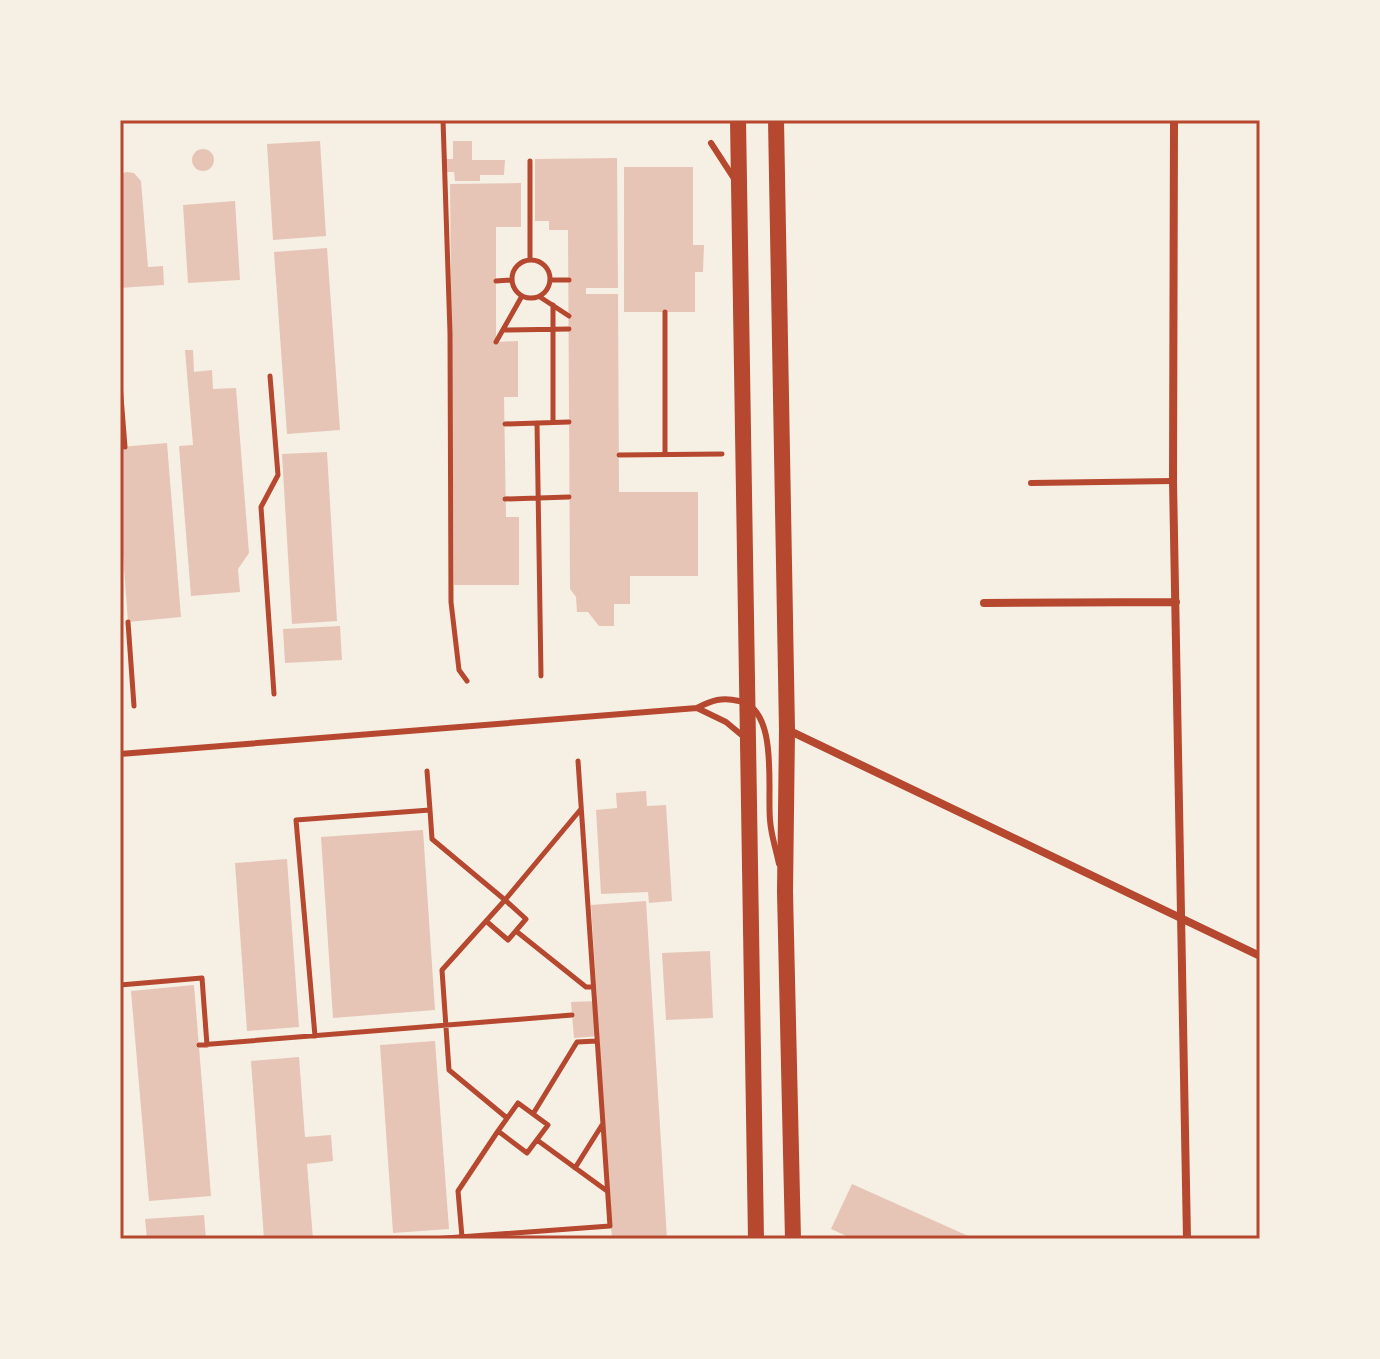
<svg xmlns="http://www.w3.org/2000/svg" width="1380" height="1359" font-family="Figtree,sans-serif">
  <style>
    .building { fill: #e6c5b7 }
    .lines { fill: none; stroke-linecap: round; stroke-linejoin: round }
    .path { stroke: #b5482f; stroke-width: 5 }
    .service { stroke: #b5482f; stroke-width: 6 }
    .minor { stroke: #b5482f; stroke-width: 8 }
    .secondary { stroke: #b5482f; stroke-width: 16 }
    .neatline { fill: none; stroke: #b5482f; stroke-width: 3 }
  </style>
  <rect width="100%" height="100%" fill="#f6efe4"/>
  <path class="building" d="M 320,141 L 326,236 L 273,240 L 267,144 Z
    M 453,141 L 472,141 L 472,160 L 505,160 L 504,175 L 480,175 L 480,181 L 455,181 L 454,172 L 446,172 L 446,159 L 453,159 Z
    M192 160a11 11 0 1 1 22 0a11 11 0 1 1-22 0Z
    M 617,158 L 618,288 L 586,288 L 586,294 L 618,294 L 619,492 L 698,492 L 698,576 L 630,576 L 630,604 L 614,604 L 614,626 L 599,626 L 588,612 L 577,612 L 576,597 L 570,589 L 568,230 L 549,230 L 549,221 L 535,221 L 535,159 Z
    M 624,167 L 693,167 L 693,245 L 704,245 L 703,272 L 695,272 L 695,312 L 624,312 Z
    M 127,172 L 134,173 L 141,181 L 148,267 L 163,266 L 164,285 L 120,288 L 120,174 Z
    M 521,183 L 521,227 L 496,227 L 496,342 L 518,341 L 518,397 L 504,397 L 506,517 L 519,517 L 519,585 L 454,585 L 450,184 Z
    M 235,201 L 240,280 L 188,283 L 183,205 Z
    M 327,248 L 340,430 L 287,434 L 274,252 Z
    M 185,350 L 193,350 L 194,372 L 212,370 L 213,389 L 236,388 L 249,553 L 238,569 L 240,592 L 191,596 L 179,446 L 193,445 Z
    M 167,443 L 181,617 L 128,622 L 120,515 L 120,447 Z
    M 327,452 L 337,621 L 292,624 L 282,454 Z
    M 340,626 L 342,660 L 285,663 L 283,629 Z
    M 646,791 L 647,806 L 666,805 L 672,901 L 649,903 L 648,892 L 601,894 L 596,810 L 617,808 L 616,793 Z
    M 423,830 L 435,1010 L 333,1018 L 321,837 Z
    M 287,859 L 299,1027 L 247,1031 L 235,863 Z
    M 646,901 L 667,1239 L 612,1239 L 599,1036 L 574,1038 L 571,1002 L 597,1001 L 591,905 Z
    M 710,951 L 713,1018 L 666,1020 L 662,953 Z
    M 194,985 L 211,1196 L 149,1201 L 131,991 Z
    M 435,1041 L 449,1229 L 393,1233 L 380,1045 Z
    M 299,1057 L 305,1137 L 331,1135 L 333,1161 L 307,1164 L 313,1239 L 264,1239 L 251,1061 Z
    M 852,1184 L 975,1239 L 853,1239 L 831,1229 Z
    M 204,1215 L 206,1239 L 147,1239 L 145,1219 Z"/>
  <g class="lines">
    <path class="path" d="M 443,120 L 450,333 L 451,602 L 459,670 L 467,681
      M 530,161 L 530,260
      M512 279a19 19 0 1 1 38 0a19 19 0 1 1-38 0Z
      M 551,280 L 569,280
      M 496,281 L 511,280
      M 540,297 L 569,316
      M 553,305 L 553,422
      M 665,312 L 665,454
      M 503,330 L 569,329
      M 496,342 L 522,296
      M 270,376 L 278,475 L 261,507 L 274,694
      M 120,384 L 125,447
      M 537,423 L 541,676
      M 505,424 L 569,422
      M 619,455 L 722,454
      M 505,499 L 569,497
      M 128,622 L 134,706
      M 430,810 L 432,839 L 505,900 L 581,809
      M 486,921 L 508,940 L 526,919 L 505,900 L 442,970 L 449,1070 L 507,1118
      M 516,931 L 586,987 L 593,987
      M 120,985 L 202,978 L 207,1045
      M 315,1036 L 296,820 L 430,810 L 427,771
      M 199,1045 L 572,1015
      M 518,1103 L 548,1125 L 527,1153 L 498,1131 Z
      M 533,1114 L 577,1042 L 597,1041
      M 537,1140 L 607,1191
      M 575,1168 L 602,1125
      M 462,1237 L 458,1191 L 498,1131
      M 432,1239 L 610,1226 L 578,761"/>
    <path class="service" d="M 711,143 L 735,180
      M 1031,483 L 1173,481
      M 697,708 L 726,722 L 744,737
      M 120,754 L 697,708 C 712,700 722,697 739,701 C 779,709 767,789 770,820 C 771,835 776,849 779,864"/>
    <path class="minor" d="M 1174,120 L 1173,481 L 1187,1239
      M 984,603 L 1176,602
      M 788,730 L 1260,956"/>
    <path class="secondary" d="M 738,120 L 756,1239
      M 776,120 L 787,730 L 785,892 L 793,1239"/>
  </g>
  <rect width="1380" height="1359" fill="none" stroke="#f6efe4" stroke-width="244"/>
  <rect x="122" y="122" width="1136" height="1115" class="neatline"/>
</svg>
